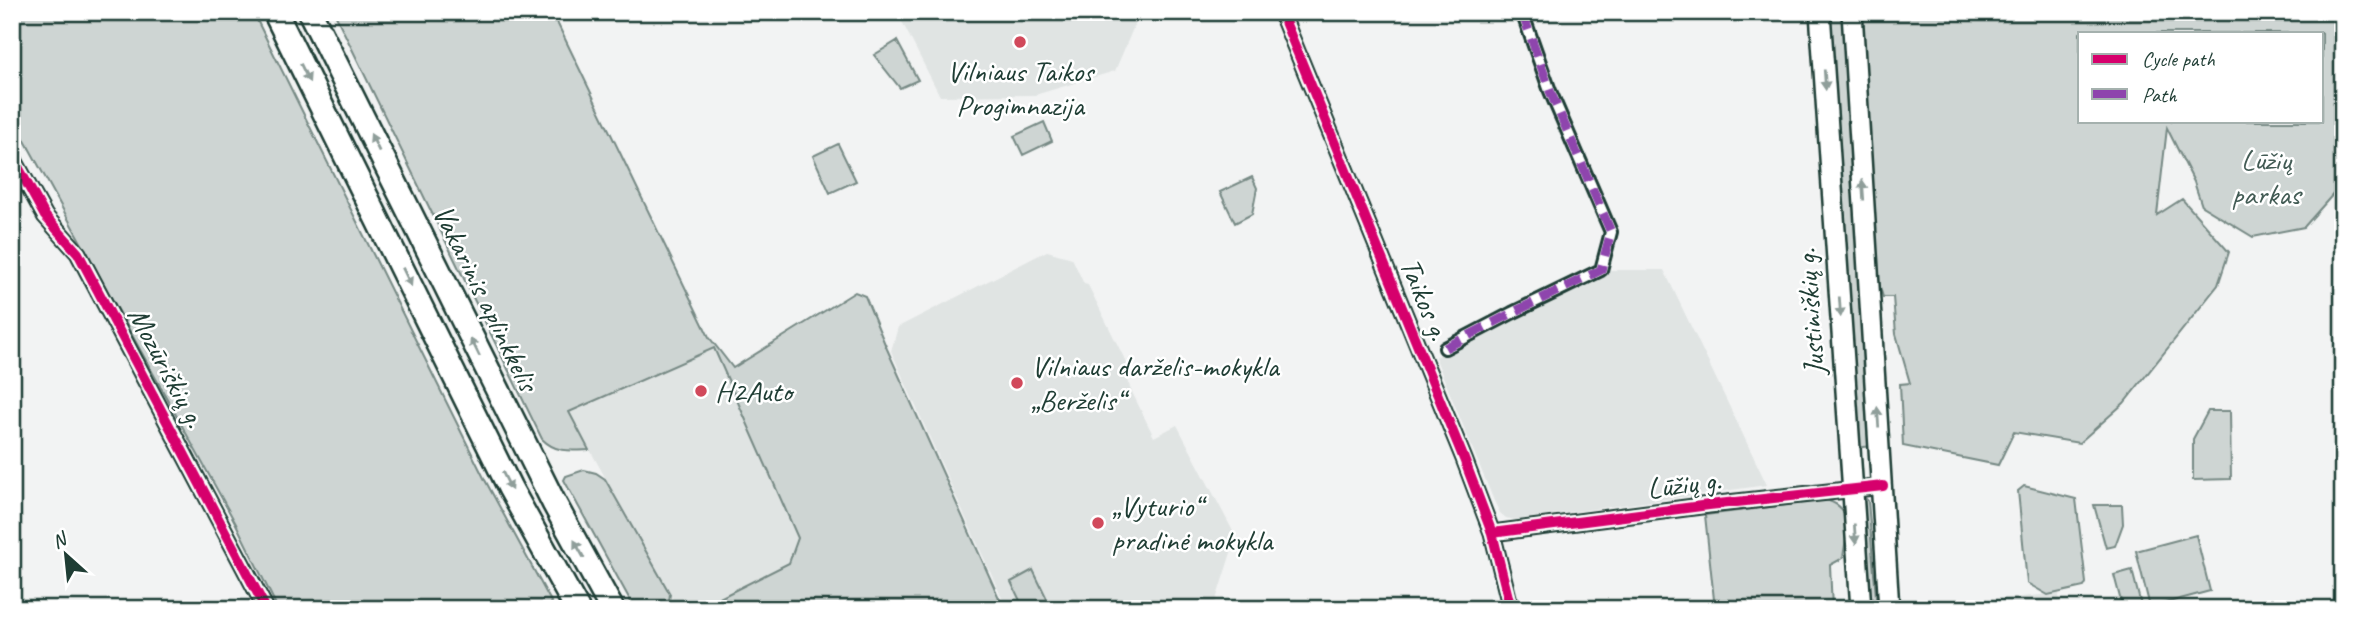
<svg xmlns="http://www.w3.org/2000/svg" width="2355" height="621" font-family="Caveat,sans-serif">
  <style>
    .built { fill: #e0e4e3 }
    .green { fill: #ced5d3; stroke: #768984; stroke-width: 2; fill-rule: evenodd }
    .lines { fill: none; stroke-linecap: round; stroke-linejoin: round }
    .pedestrian-casing { stroke: #1f3d34; stroke-width: 16 }
    .minor-casing { stroke: #1f3d34; stroke-width: 19 }
    .secondary-casing { stroke: #1f3d34; stroke-width: 24 }
    .trunk-casing { stroke: #1f3d34; stroke-width: 28 }
    .pedestrian { stroke: #fff; stroke-width: 10 }
    .minor { stroke: #fff; stroke-width: 14 }
    .secondary { stroke: #fff; stroke-width: 19 }
    .trunk { stroke: #fff; stroke-width: 23 }
    .quiet { stroke: #8e44ad; stroke-width: 9; stroke-dasharray: 18 9; stroke-linecap: butt }
    .cycleway-casing { stroke: #fff; stroke-width: 15 }
    .cycleway { stroke: #d6006c; stroke-width: 10 }
    .oneway { fill: #8f9e9a }
    .poi-dot { fill: #d1495b; stroke: #fff; stroke-width: 2.5 }
    .labels { text-anchor: middle; stroke-width: 5; stroke-linejoin: round; paint-order: stroke }
    .poi-label { font-size: 30px; fill: #1f3d34; stroke: #fff; text-anchor: start }
    .park-label { font-size: 30px; fill: #425b54; stroke: #fff }
    .street-label { font-size: 30px; fill: #1f3d34; stroke: #fff }
  </style>
  <rect width="100%" height="100%" fill="#f2f3f3"/>
  <filter id="ink" filterUnits="userSpaceOnUse"><feTurbulence type="fractalNoise" baseFrequency=".0143" numOctaves="2"/><feDisplacementMap in="SourceGraphic" scale="14" xChannelSelector="R" yChannelSelector="G"/><feConvolveMatrix kernelMatrix="1 2 1 2 8 2 1 2 1" color-interpolation-filters="sRGB"/></filter>
  <g filter="url(#ink)">
    <path class="built" d="M 897,12 L 1140,12 L 1115,71 L 1035,95 L 940,96 Z
      M 1047,251 L 1072,258 L 1084,284 L 1088,285 L 1130,370 L 1128,379 L 1130,388 L 1154,437 L 1177,425 L 1236,537 L 1215,603 L 1210,609 L 1007,609 L 962,510 L 891,351 L 898,327 Z
      M 1609,270 L 1664,270 L 1767,485 L 1516,520 L 1506,518 L 1500,513 L 1494,501 L 1435,357 Z
      M 714,347 L 798,538 L 789,563 L 698,609 L 678,609 L 569,412 Z
      M 2059,593 L 2060,609 L 1909,609 Z"/>
    <path class="green" d="M 12,12 L 253,12 L 485,480 L 555,609 L 278,609 L 236,524 L 12,117 Z
      M 334,12 L 552,12 L 709,337 L 733,368 L 855,292 L 865,296 L 887,349 L 1004,609 L 698,609 L 789,563 L 798,538 L 714,348 L 569,412 L 589,450 C 570,451 556,453 542,439 Z
      M 1829,12 L 1843,12 L 1872,446 L 1856,448 Z
      M 1859,12 L 2343,12 L 2343,183 L 2304,227 L 2253,237 L 2202,206 L 2194,182 L 2167,128 L 2157,215 L 2182,199 L 2229,252 L 2218,285 L 2124,403 L 2079,443 L 2014,432 L 1998,465 L 1903,446 L 1900,384 L 1910,383 L 1896,334 L 1893,297 L 1883,297 L 1876,275 ZM 2080,33 L 2322,33 L 2322,121 L 2080,121 Z
      M 897,41 L 918,80 L 900,88 L 874,55 Z
      M 1044,122 L 1052,141 L 1023,155 L 1014,136 Z
      M 838,144 L 856,181 L 830,193 L 813,156 Z
      M 1252,177 L 1257,188 L 1252,214 L 1235,223 L 1220,192 Z
      M 2208,411 L 2230,411 L 2231,479 L 2193,480 L 2193,439 Z
      M 584,470 L 596,473 L 605,479 L 670,594 L 668,609 L 635,609 L 564,480 L 566,476 Z
      M 2024,486 L 2076,499 L 2086,583 L 2084,587 L 2048,595 L 2027,583 L 2018,491 Z
      M 1866,499 L 1868,501 L 1877,609 L 1869,609 L 1862,503 Z
      M 1825,500 C 1856,507 1846,534 1843,558 L 1830,565 L 1832,609 L 1715,609 L 1705,515 Z
      M 2094,505 L 2122,505 L 2123,524 L 2115,546 L 2106,548 Z
      M 2196,535 L 2210,591 L 2150,607 L 2136,551 Z
      M 1033,570 L 1052,609 L 1024,609 L 1011,582 Z
      M 2132,570 L 2142,609 L 2123,609 L 2114,575 Z"/>
    <g class="lines">
      <g class="pedestrian-casing">
        <path id="pedestrian" d="M 1445,348 L 1512,313 L 1601,270 L 1611,232 L 1550,91 L 1522,12"/>
      </g>
      <g class="minor-casing">
        <path id="minor" d="M 1281,12 L 1464,459 L 1492,533 L 1511,609
          M 12,156 L 45,216 L 78,253 L 266,609
          M 1492,533 L 1709,505 L 1883,486"/>
      </g>
      <g class="secondary-casing">
        <path id="secondary" d="M 1820,12 L 1861,609
          M 1852,12 L 1889,609"/>
      </g>
      <g class="trunk-casing">
        <path id="trunk" d="M 275,12 L 510,488 L 577,609
          M 310,12 L 554,503 L 612,609"/>
      </g>
      <use href="#pedestrian" class="pedestrian"/>
      <use href="#minor" class="minor"/>
      <use href="#secondary" class="secondary"/>
      <use href="#trunk" class="trunk"/>
      <path class="quiet" d="M 1445,348 L 1512,313 L 1601,270 L 1611,232 L 1550,91 L 1522,12"/>
      <g class="cycleway-casing">
        <path id="cycleway" d="M 1281,12 L 1464,459 L 1492,533 L 1511,609
          M 12,156 L 45,216 L 78,253 L 266,609
          M 1492,533 L 1709,505 L 1883,486"/>
      </g>
      <use href="#cycleway" class="cycleway"/>
    </g>
    <defs><path id="oneway-solid" d="M-6-.8H1V-3.2L6.5 0L1 3.2V.8H-6Z" transform="scale(1.75)"/></defs>
    <g class="oneway">
      <use href="#oneway-solid" transform="translate(305 73) rotate(64)"/>
      <use href="#oneway-solid" transform="translate(1825 80) rotate(86)"/>
      <use href="#oneway-solid" transform="translate(375 143) rotate(-116)"/>
      <use href="#oneway-solid" transform="translate(1863 190) rotate(-94)"/>
      <use href="#oneway-solid" transform="translate(407 277) rotate(64)"/>
      <use href="#oneway-solid" transform="translate(1840 307) rotate(86)"/>
      <use href="#oneway-solid" transform="translate(475 347) rotate(-116)"/>
      <use href="#oneway-solid" transform="translate(1878 417) rotate(-94)"/>
      <use href="#oneway-solid" transform="translate(507 481) rotate(63)"/>
      <use href="#oneway-solid" transform="translate(1855 534) rotate(86)"/>
      <use href="#oneway-solid" transform="translate(579 549) rotate(-119)"/>
    </g>
  </g>
  <g class="poi-dot">
    <circle cx="1020" cy="42" r="7"/>
    <circle cx="1017" cy="383" r="7"/>
    <circle cx="701" cy="391" r="7"/>
    <circle cx="1098" cy="523" r="7"/>
  </g>
  <g class="labels">
    <g class="poi-label">
      <text x="1020" y="81" text-anchor="middle">Vilniaus Taikos<tspan x="1020" dy="34">Progimnazija</tspan></text>
      <text x="1031" y="376">Vilniaus darželis-mokykla<tspan x="1031" dy="34">„Berželis“</tspan></text>
      <text x="715" y="401">H2Auto</text>
      <text x="1112" y="516">„Vyturio“<tspan x="1112" dy="34">pradinė mokykla</tspan></text>
    </g>
    <g class="park-label">
      <text x="2266" y="170">Lūžių<tspan x="2266" dy="34">parkas</tspan></text>
    </g>
    <g class="street-label">
      <text transform="translate(486 298) rotate(64)" y="10">Vakarinis aplinkkelis</text>
      <text transform="translate(1425 299) rotate(68)" y="10">Taikos g.</text>
      <text transform="translate(1810 312) rotate(-94)" y="10">Justiniškių g.</text>
      <text transform="translate(167 367) rotate(62)" y="10">Mozūriškių g.</text>
      <text transform="translate(1684 484) rotate(-7)" y="10">Lūžių g.</text>
    </g>
  </g>
  <rect width="2355" height="621" fill="none" stroke="#fff" stroke-width="42"/>
  <rect x="21" y="21" width="2313" height="579" fill="none" stroke="#1f3d34" stroke-width="2.5" filter="url(#ink)"/>
  <rect x="2078" y="32" width="245" height="91" fill="#ffffff" stroke="#a5b1ae" stroke-width="2"/>
  <rect x="2092" y="54" width="35" height="10" fill="#d6006c" stroke="#a5b1ae" stroke-width="2"/>
  <text x="2142" y="66" font-size="21" fill="#1f3d34">Cycle path</text>
  <rect x="2092" y="89" width="35" height="10" fill="#8e44ad" stroke="#a5b1ae" stroke-width="2"/>
  <text x="2142" y="102" font-size="21" fill="#1f3d34">Path</text>
  <g transform="translate(66 555) rotate(333)" stroke="#ffffff" stroke-width="5" paint-order="stroke">
  <path d="M0-5L12 26L0 18L-12 26Z" fill="#1f3d34"/>
  <text y="-10" font-size="19" font-weight="bold" text-anchor="middle" fill="#1f3d34">N</text>
  </g>
</svg>
